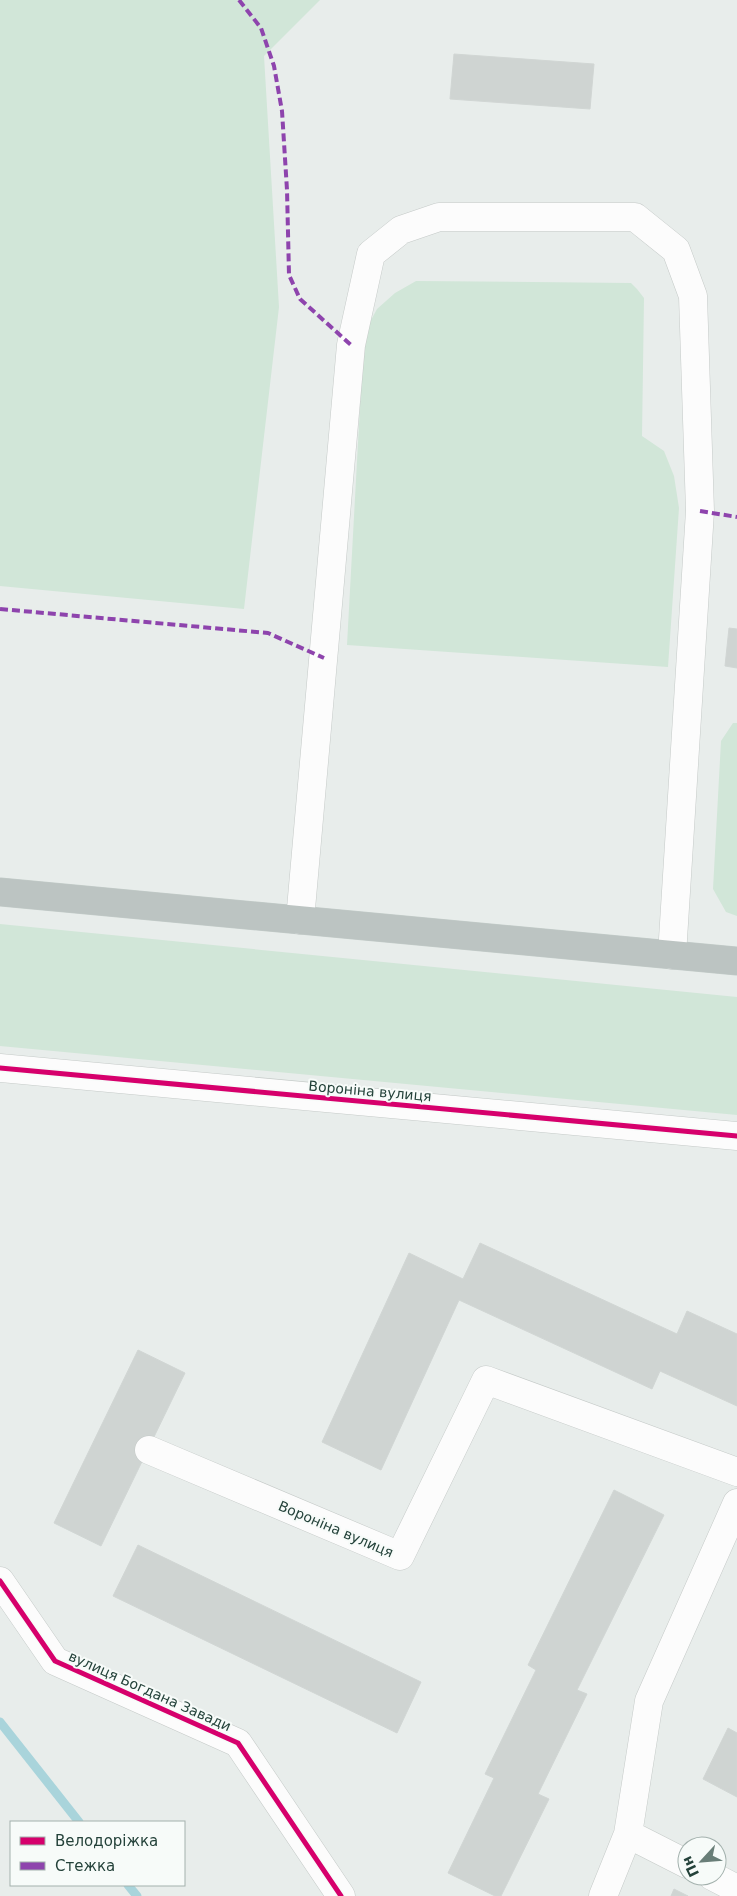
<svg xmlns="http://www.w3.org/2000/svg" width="737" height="1896" font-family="'DejaVu Sans',sans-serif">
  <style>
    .green { fill: #d1e6d8 }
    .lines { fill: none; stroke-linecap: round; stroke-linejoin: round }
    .stream { stroke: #a9d4db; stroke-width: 9 }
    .building { fill: #cfd4d2; stroke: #d1d6d4 }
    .minor-casing { stroke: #c5cac8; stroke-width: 29 }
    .highway-casing { stroke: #c3ccc9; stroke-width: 29 }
    .minor { stroke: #fcfcfc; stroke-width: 28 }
    .highway { stroke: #bcc4c2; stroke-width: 28 }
    .quiet { stroke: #8e44ad; stroke-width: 4; stroke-dasharray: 8 4; stroke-linecap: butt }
    .cycleway-casing { stroke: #f7fbf9; stroke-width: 8 }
    .cycleway { stroke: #d6006c; stroke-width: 5 }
    .labels { text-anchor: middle; stroke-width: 4; stroke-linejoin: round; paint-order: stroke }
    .street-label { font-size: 14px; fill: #24423a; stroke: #f7fbf9 }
  </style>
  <rect width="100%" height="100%" fill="#e8edeb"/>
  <path class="green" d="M 0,0 L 320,0 L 264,56 L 279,307 L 244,609 L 0,586 Z
    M 416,281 L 631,283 L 637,289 L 644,298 L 642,436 L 664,451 L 674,476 L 679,508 L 668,667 L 347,645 L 364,333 L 377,309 L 395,293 Z
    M 733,723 L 737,723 L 737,916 L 726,912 L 713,889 L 721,741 Z
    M 0,924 L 737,997 L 737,1115 L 0,1046 Z"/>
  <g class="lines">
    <path class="stream" d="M 0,1722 L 79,1822
      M 128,1885 L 137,1896"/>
  </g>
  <path class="building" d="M 454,54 L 594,64 L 590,109 L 450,99 Z
    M 729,628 L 737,629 L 737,668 L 725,666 Z
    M 480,1243 L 677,1334 L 687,1311 L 737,1334 L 737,1406 L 660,1371 L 652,1389 L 459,1300 L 381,1470 L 322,1442 L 409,1253 L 463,1279 Z
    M 138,1350 L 185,1373 L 101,1546 L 54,1523 Z
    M 614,1490 L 664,1515 L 577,1690 L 587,1694 L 538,1794 L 549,1799 L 501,1896 L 495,1896 L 448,1873 L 494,1778 L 485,1774 L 536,1670 L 528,1665 Z
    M 138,1545 L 421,1682 L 397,1733 L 113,1596 Z
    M 728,1728 L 737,1733 L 737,1797 L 703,1779 Z
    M 674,1889 L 688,1896 L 671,1896 Z"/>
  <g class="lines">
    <g class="minor-casing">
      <path id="minor" d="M 300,920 L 351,345 L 371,254 L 401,230 L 439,217 L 635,217 L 676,250 L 693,296 L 700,511 L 672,955
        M 0,1068 L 737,1136
        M 149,1450 L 400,1556 L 486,1380 L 737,1472
        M 0,1581 L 55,1661 L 238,1743 L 341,1896
        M 628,1834 L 687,1864
        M 712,1876 L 737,1889
        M 603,1896 L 628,1834 L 649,1701 L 737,1503"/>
    </g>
    <g class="highway-casing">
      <path id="highway" d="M 0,892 L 737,961"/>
    </g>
    <use href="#minor" class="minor"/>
    <use href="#highway" class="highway"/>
    <path class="quiet" d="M 239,0 L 261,28 L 274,66 L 282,111 L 287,190 L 289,275 L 300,299 L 351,345
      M 700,511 L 737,517
      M 0,609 L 268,633 L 324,658"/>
    <g class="cycleway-casing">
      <path id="cycleway" d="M 0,1068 L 737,1136
        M 0,1581 L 55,1661 L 238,1743 L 341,1896"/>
    </g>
    <use href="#cycleway" class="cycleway"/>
  </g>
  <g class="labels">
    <g class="street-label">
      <text transform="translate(370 1091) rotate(5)" y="5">Вороніна вулиця</text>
      <text transform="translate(336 1529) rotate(23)" y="5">Вороніна вулиця</text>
      <text transform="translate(150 1691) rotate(24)" y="5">вулиця Богдана Завади</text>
    </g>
  </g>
  <rect x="10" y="1821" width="175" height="65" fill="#f7fbf9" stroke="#a3b1ad"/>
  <rect x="20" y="1837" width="25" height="8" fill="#d6006c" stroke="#a3b1ad"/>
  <text x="55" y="1846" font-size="15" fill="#24423a">Велодоріжка</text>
  <rect x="20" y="1862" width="25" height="8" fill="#8e44ad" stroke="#a3b1ad"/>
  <text x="55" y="1871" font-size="15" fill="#24423a">Стежка</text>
  <g transform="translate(702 1861) rotate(244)"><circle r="24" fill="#f7fbf9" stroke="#a3b1ad"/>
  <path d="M0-4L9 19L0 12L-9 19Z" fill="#697e78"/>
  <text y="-8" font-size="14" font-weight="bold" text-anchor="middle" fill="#24423a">Пн</text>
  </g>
</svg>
